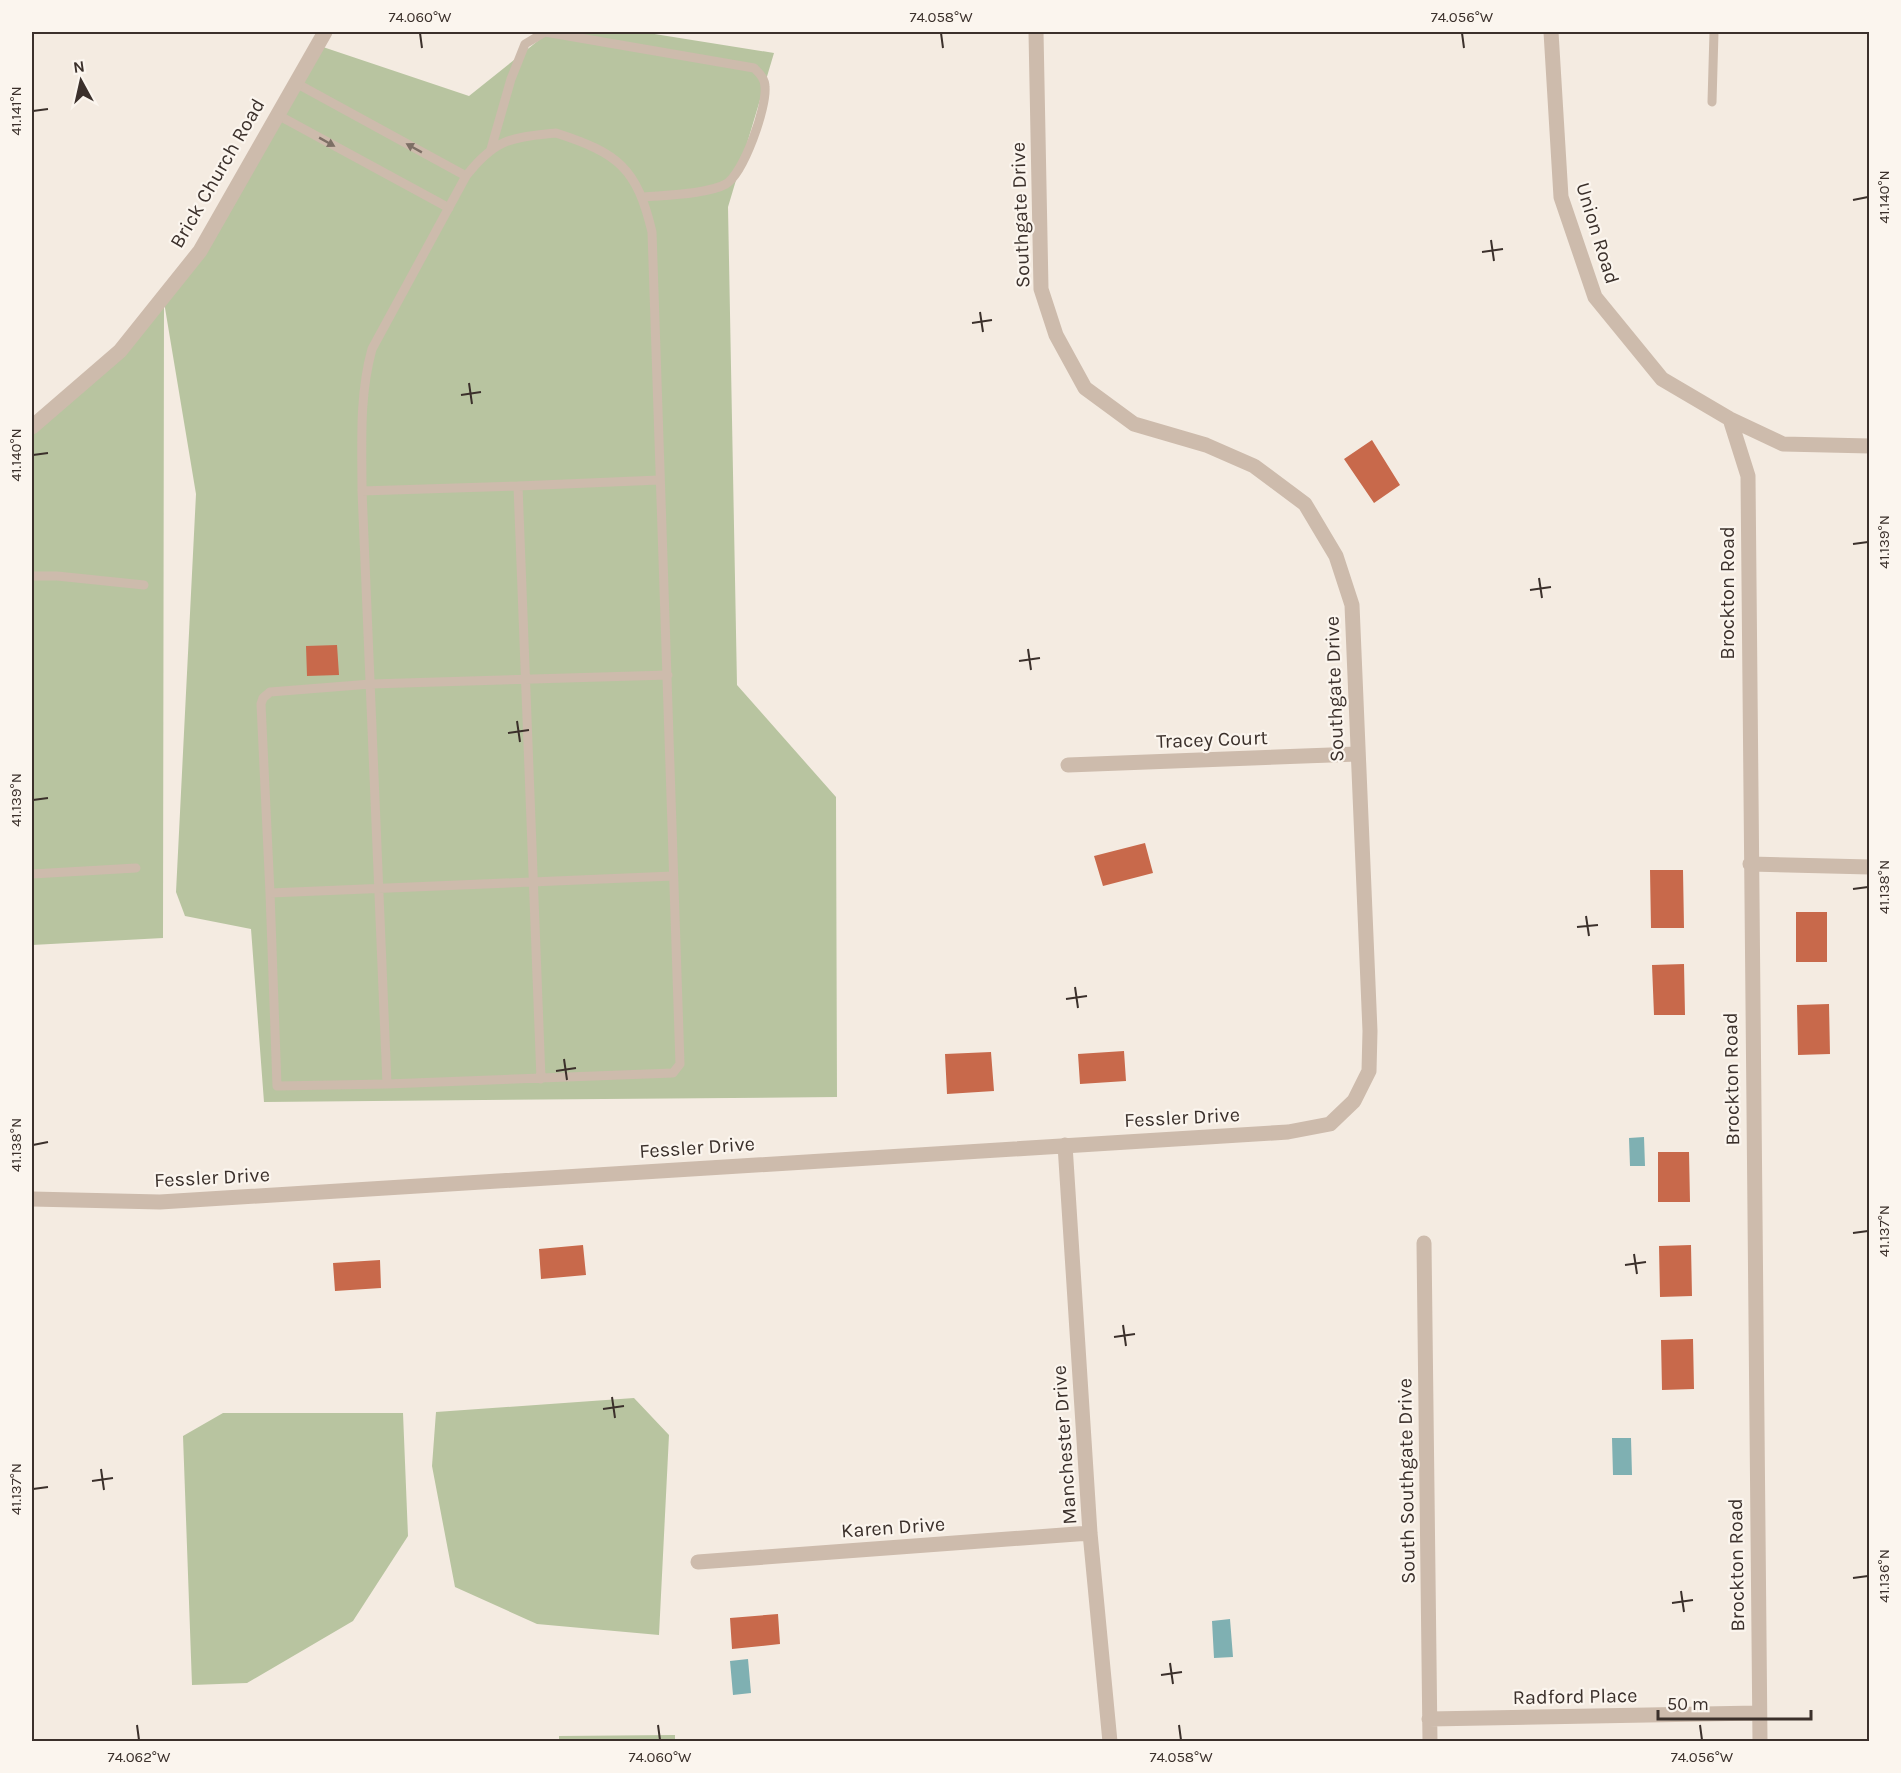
<svg xmlns="http://www.w3.org/2000/svg" width="1901" height="1773" font-family="Karla,sans-serif">
  <style>
    .green { fill: #b8c4a0 }
    .water { fill: #7fb0b2 }
    .building { fill: #c8694b }
    .lines { fill: none; stroke-linecap: round; stroke-linejoin: round }
    .lane { stroke: #cdbbac; stroke-width: 9 }
    .street { stroke: #cdbbac; stroke-width: 15 }
    .oneway { fill: #7d6f65 }
    .ticks { fill: none; stroke: #3b302b; stroke-width: 2 }
    .labels { text-anchor: middle; stroke-width: 4.5; stroke-linejoin: round; paint-order: stroke }
    .street-label { font-size: 20px; fill: #3b302b; stroke: #fbf5ee }
    .neatline { fill: none; stroke: #3b302b; stroke-width: 2 }
    .ticks-label { font-size: 15px; text-anchor: middle; fill: #3b302b }
  </style>
  <rect width="100%" height="100%" fill="#f4ebe1"/>
  <path class="green" d="M 549,32 L 642,32 L 774,53 L 728,207 L 737,685 L 836,797 L 837,1097 L 264,1102 L 251,929 L 185,916 L 176,892 L 196,494 L 164,302 L 163,938 L 32,945 L 32,427 L 120,351 L 200,251 L 317,45 L 469,96 Z
    M 634,1398 L 669,1435 L 659,1635 L 537,1624 L 455,1587 L 432,1466 L 436,1412 Z
    M 223,1413 L 403,1413 L 408,1536 L 353,1621 L 247,1683 L 192,1685 L 183,1436 Z
    M 675,1735 L 675,1741 L 559,1741 L 559,1736 Z"/>
  <path class="water" d="M 1644,1137 L 1645,1166 L 1630,1166 L 1629,1138 Z
    M 1612,1438 L 1631,1438 L 1632,1475 L 1613,1475 Z
    M 1230,1619 L 1233,1657 L 1214,1658 L 1212,1621 Z
    M 748,1659 L 751,1693 L 733,1695 L 730,1661 Z"/>
  <path class="building" d="M 1372,440 L 1400,485 L 1374,503 L 1344,459 Z
    M 337,645 L 339,675 L 307,676 L 306,646 Z
    M 1145,843 L 1153,873 L 1103,886 L 1094,856 Z
    M 1650,870 L 1683,870 L 1684,928 L 1651,928 Z
    M 1796,912 L 1827,912 L 1827,962 L 1796,962 Z
    M 1684,964 L 1685,1015 L 1654,1015 L 1652,965 Z
    M 1829,1004 L 1830,1054 L 1798,1055 L 1797,1005 Z
    M 1124,1051 L 1126,1081 L 1080,1084 L 1078,1054 Z
    M 991,1052 L 994,1091 L 947,1094 L 945,1054 Z
    M 1658,1152 L 1689,1152 L 1690,1202 L 1658,1202 Z
    M 583,1245 L 586,1275 L 541,1279 L 539,1249 Z
    M 1691,1245 L 1692,1296 L 1660,1297 L 1659,1246 Z
    M 380,1260 L 381,1288 L 335,1291 L 333,1263 Z
    M 1693,1339 L 1694,1389 L 1662,1390 L 1661,1340 Z
    M 778,1614 L 780,1644 L 732,1649 L 730,1618 Z"/>
  <g class="lines">
    <path class="lane" d="M 294,82 L 466,176
      M 1712,102 L 1714,32
      M 276,114 L 449,208
      M 556,133 C 618,153 637,168 652,232 L 680,1064 L 673,1073 L 387,1084 L 362,491 C 362,443 359,396 372,349 L 466,176 C 496,138 510,138 556,133 Z
      M 491,149 L 511,79 L 525,44 L 545,32 L 754,68 C 759,73 765,78 765,87 C 767,107 744,173 726,184 C 708,194 666,195 644,197
      M 518,486 L 659,480
      M 362,491 L 518,486 L 541,1079
      M 32,576 L 57,576 L 144,585
      M 32,874 L 136,868
      M 270,893 L 261,704 L 263,698 L 270,692 L 371,684 L 668,675
      M 387,1084 L 277,1086 L 270,893 L 673,876"/>
    <path class="street" d="M 1551,32 L 1561,197 L 1595,297 L 1662,379 L 1730,419 L 1783,444 L 1870,446
      M 1730,419 L 1748,476 L 1760,1742
      M 32,427 L 120,351 L 200,251 L 325,32
      M 1068,765 L 1357,754
      M 1750,864 L 1870,867
      M 1065,1145 L 1090,1533 L 1110,1742
      M 32,1199 L 160,1202 L 1288,1132 L 1330,1124 L 1354,1101 L 1369,1071 L 1370,1031 L 1352,605 L 1336,556 L 1305,504 L 1254,466 L 1206,445 L 1134,424 L 1085,388 L 1056,335 L 1041,289 L 1036,32
      M 1424,1243 L 1430,1742
      M 698,1562 L 1090,1533
      M 1429,1719 L 1758,1713"/>
  </g>
  <defs><path id="oneway-solid" d="M-6-.8H1V-3.2L6.5 0L1 3.2V.8H-6Z" transform="scale(1.5)"/></defs>
  <g class="oneway">
    <use href="#oneway-solid" transform="translate(327 142) rotate(29)"/>
    <use href="#oneway-solid" transform="translate(414 148) rotate(-151)"/>
  </g>
  <path class="ticks" d="M 420,33 L 422,48M 941,33 L 943,48M 1462,33 L 1464,48M 33,111 L 48,109M 1853,200 L 1868,197M 1491,240 L 1494,261M 1482,252 L 1503,249M 980,312 L 983,332M 972,323 L 992,320M 469,383 L 472,404M 461,395 L 481,392M 33,455 L 48,453M 1853,544 L 1868,542M 1539,578 L 1542,598M 1530,590 L 1551,587M 1028,649 L 1031,670M 1019,661 L 1040,658M 517,721 L 520,742M 508,733 L 529,730M 33,800 L 48,798M 1853,889 L 1868,887M 1586,916 L 1589,936M 1577,927 L 1598,925M 1075,987 L 1078,1008M 1066,999 L 1087,996M 564,1059 L 567,1080M 556,1071 L 576,1068M 33,1145 L 48,1142M 1853,1233 L 1868,1231M 1634,1254 L 1637,1274M 1625,1265 L 1646,1262M 1123,1325 L 1126,1346M 1114,1337 L 1135,1334M 612,1397 L 615,1418M 603,1409 L 624,1406M 101,1469 L 104,1490M 92,1481 L 113,1478M 33,1489 L 48,1487M 1853,1578 L 1868,1576M 1681,1591 L 1684,1612M 1672,1603 L 1693,1600M 1170,1663 L 1173,1684M 1161,1675 L 1182,1672M 137,1725 L 139,1740M 658,1725 L 660,1740M 1179,1725 L 1181,1740M 1700,1725 L 1702,1740"/>
  <g class="labels">
    <g class="street-label">
      <text transform="translate(217 173) rotate(-60)" y="7">Brick Church Road</text>
      <text transform="translate(1020 215) rotate(-92)" y="7">Southgate Drive</text>
      <text transform="translate(1598 233) rotate(73)" y="7">Union Road</text>
      <text transform="translate(1727 593) rotate(-90)" y="7">Brockton Road</text>
      <text transform="translate(1334 689) rotate(-92)" y="7">Southgate Drive</text>
      <text transform="translate(1212 739) rotate(-2)" y="7">Tracey Court</text>
      <text transform="translate(1731 1079) rotate(-91)" y="7">Brockton Road</text>
      <text transform="translate(1182 1117) rotate(-3)" y="7">Fessler Drive</text>
      <text transform="translate(697 1147) rotate(-4)" y="7">Fessler Drive</text>
      <text transform="translate(212 1177) rotate(-3)" y="7">Fessler Drive</text>
      <text transform="translate(1064 1445) rotate(-94)" y="7">Manchester Drive</text>
      <text transform="translate(1406 1481) rotate(-91)" y="7">South Southgate Drive</text>
      <text transform="translate(893 1527) rotate(-4)" y="7">Karen Drive</text>
      <text transform="translate(1736 1565) rotate(-91)" y="7">Brockton Road</text>
      <text transform="translate(1575 1696) rotate(-1)" y="7">Radford Place</text>
    </g>
  </g>
  <rect width="1901" height="1773" fill="none" stroke="#fbf5ee" stroke-width="66"/>
  <g transform="translate(81 81) rotate(352)" stroke="#fbf5ee" stroke-width="4.5" paint-order="stroke">
  <path d="M0-4.5L10 22L0 15L-10 22Z" fill="#3b302b"/>
  <text y="-9" font-size="16" font-weight="bold" text-anchor="middle" fill="#3b302b">N</text>
  </g>
  <path d="M1658 1710v9h153v-9" fill="none" stroke="#3b302b" stroke-width="3"/>
  <text x="1667" y="1710" font-size="18" fill="#3b302b" stroke="#fbf5ee" stroke-width="4.5" paint-order="stroke">50 m</text>
  <rect x="33" y="33" width="1835" height="1707" class="neatline"/>
  <g class="ticks-label">
    <text x="420" y="22">74.060°W</text>
    <text x="941" y="22">74.058°W</text>
    <text x="1462" y="22">74.056°W</text>
    <text transform="translate(16 111) rotate(-90)" y="5">41.141°N</text>
    <text transform="translate(1884 197) rotate(-90)" y="5">41.140°N</text>
    <text transform="translate(16 455) rotate(-90)" y="5">41.140°N</text>
    <text transform="translate(1884 542) rotate(-90)" y="5">41.139°N</text>
    <text transform="translate(16 800) rotate(-90)" y="5">41.139°N</text>
    <text transform="translate(1884 887) rotate(-90)" y="5">41.138°N</text>
    <text transform="translate(16 1145) rotate(-90)" y="5">41.138°N</text>
    <text transform="translate(1884 1231) rotate(-90)" y="5">41.137°N</text>
    <text transform="translate(16 1489) rotate(-90)" y="5">41.137°N</text>
    <text transform="translate(1884 1576) rotate(-90)" y="5">41.136°N</text>
    <text x="139" y="1762">74.062°W</text>
    <text x="660" y="1762">74.060°W</text>
    <text x="1181" y="1762">74.058°W</text>
    <text x="1702" y="1762">74.056°W</text>
  </g>
</svg>
